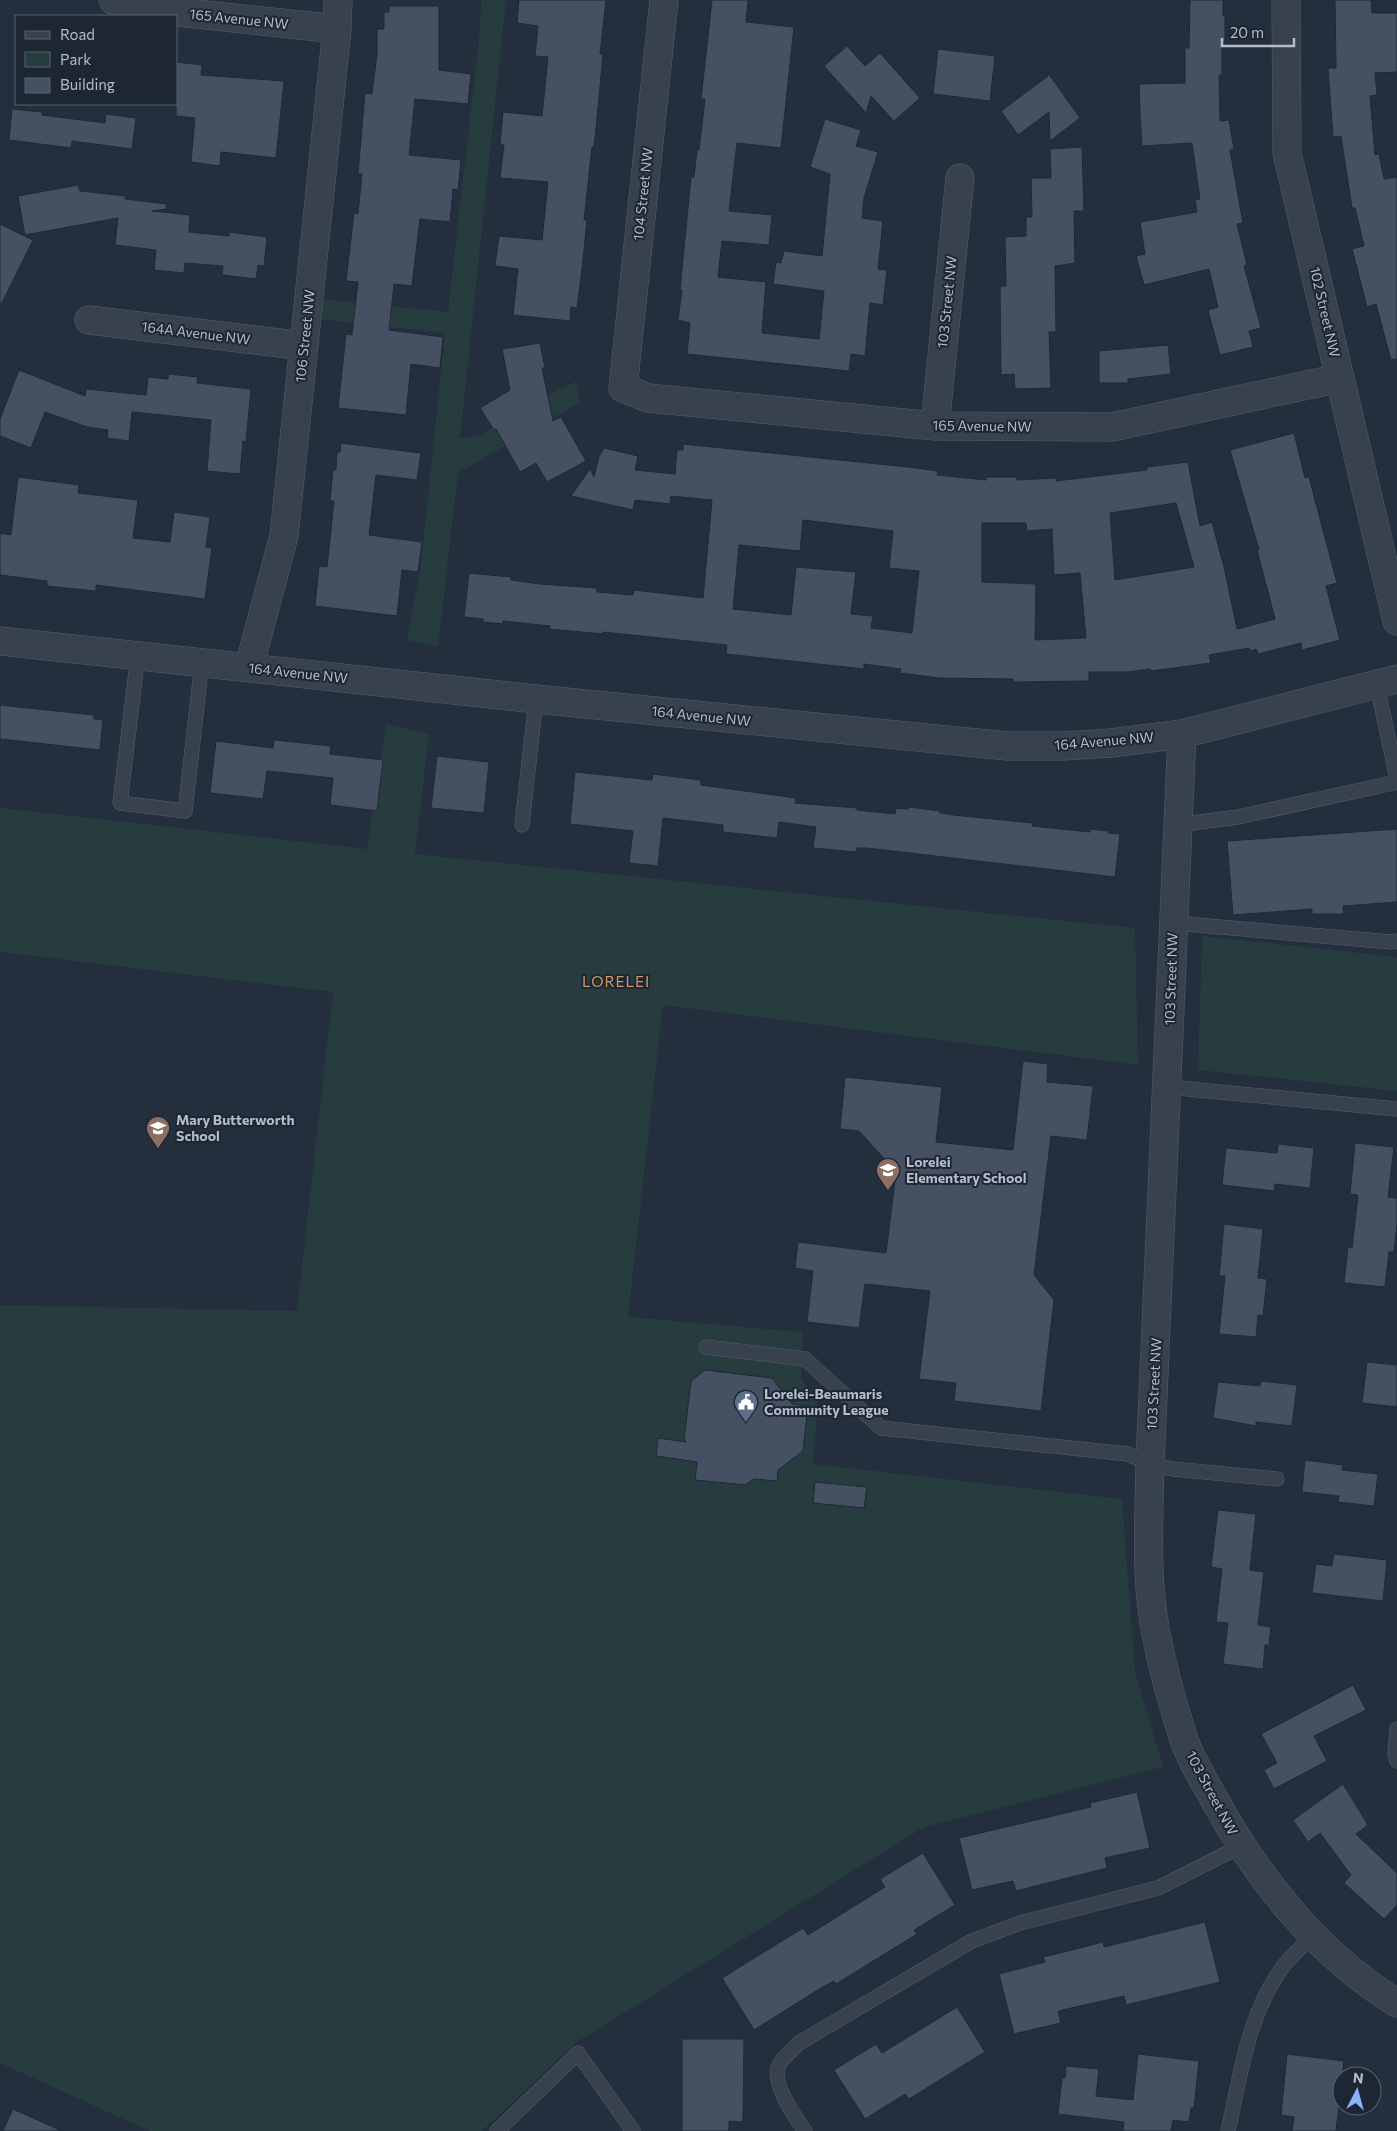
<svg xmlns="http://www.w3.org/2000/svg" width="1397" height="2131" font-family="Commissioner,sans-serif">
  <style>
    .green { fill: #263c3f }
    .building { fill: #455162; stroke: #1f2835; fill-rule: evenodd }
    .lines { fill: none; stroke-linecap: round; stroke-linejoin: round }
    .service-casing { stroke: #565f6c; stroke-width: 15 }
    .minor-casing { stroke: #565f6c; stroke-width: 29 }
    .service { stroke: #38414e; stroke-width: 14 }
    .minor { stroke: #38414e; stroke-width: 28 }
    .labels { text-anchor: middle; stroke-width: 4; stroke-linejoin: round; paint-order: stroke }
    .street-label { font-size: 14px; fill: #b4bcc9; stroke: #1d2633 }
    .poi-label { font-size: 14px; font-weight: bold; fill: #b4bcc9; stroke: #1d2633; text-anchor: start }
    .neighbourhood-label { font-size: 15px; letter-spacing: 1px; fill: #d59563; stroke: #1d2633 }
  </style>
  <rect width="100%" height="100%" fill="#242f3e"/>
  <path class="green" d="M 481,0 L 506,0 L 460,438 L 476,437 L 559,389 L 576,382 L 580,402 L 458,473 L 438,647 L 407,640 L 421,564 L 445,333 L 317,319 L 319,299 L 448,312 L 480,30 Z
    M 386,724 L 429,734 L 415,854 L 1135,928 L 1138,1065 L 663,1005 L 628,1317 L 803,1332 L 801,1380 L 818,1398 L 813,1464 L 1122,1499 L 1135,1671 L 1163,1767 L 924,1827 L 577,2042 L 482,2131 L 150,2131 L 0,2063 L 0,1305 L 297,1311 L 333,992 L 0,952 L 0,808 L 367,849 Z
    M 1202,936 L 1397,957 L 1397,1091 L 1198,1070 Z"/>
  <path class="building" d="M 519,0 L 606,0 L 600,54 L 603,54 L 597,118 L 594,147 L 592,147 L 584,220 L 587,220 L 582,269 L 577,308 L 571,307 L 570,321 L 513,315 L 518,269 L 495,266 L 499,236 L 542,240 L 548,182 L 500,178 L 504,145 L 500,145 L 503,112 L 542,116 L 548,57 L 535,56 L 538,26 L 517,23 Z
    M 712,0 L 748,0 L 746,22 L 794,27 L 781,148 L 737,143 L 729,211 L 772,215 L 769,245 L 722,241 L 718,277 L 766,282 L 762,333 L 819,339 L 824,291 L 773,284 L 776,262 L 781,263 L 784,251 L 822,256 L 830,174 L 810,167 L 825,119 L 861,130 L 856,146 L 878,152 L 864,198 L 862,218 L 883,221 L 878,269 L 887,270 L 883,305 L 870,303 L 865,356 L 851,354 L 849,371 L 687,354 L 690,323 L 678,320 L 682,290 L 680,290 L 691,177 L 694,177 L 697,150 L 699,150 L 705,99 L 701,99 Z
    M 1190,0 L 1223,0 L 1223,16 L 1225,16 L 1225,42 L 1222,42 L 1222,75 L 1219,75 L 1220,121 L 1229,120 L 1234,149 L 1230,150 L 1243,223 L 1237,224 L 1247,265 L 1244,266 L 1261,328 L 1249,331 L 1253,347 L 1220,355 L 1208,310 L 1218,307 L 1209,269 L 1144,285 L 1136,256 L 1145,254 L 1140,222 L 1197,212 L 1195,200 L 1200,199 L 1192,143 L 1142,146 L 1140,114 L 1139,84 L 1185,83 L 1185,48 L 1189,48 Z
    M 1335,0 L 1371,0 L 1372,13 L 1397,13 L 1397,72 L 1375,73 L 1377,95 L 1370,96 L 1375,155 L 1379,154 L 1384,179 L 1397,177 L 1397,359 L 1391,360 L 1376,304 L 1367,307 L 1352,249 L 1364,246 L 1355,208 L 1352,208 L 1341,136 L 1333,137 L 1328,68 L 1336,68 Z
    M 389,6 L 439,6 L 439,70 L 471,74 L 468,104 L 415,99 L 409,155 L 461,160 L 458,190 L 453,189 L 450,222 L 420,219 L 412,286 L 394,284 L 389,330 L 443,337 L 440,368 L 411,364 L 406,415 L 338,408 L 346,334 L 352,335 L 358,282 L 346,281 L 354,213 L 358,214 L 362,174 L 358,174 L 365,93 L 372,94 L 377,54 L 377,29 L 384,29 L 384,12 L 389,12 Z
    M 847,46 L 865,66 L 880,53 L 920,98 L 894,121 L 871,96 L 866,113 L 824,66 Z
    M 938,49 L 995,56 L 990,101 L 933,94 Z
    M 176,62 L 202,65 L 201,75 L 284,81 L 276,158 L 221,152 L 220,166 L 191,162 L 195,118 L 176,116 Z
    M 1048,73 L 1080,118 L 1050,141 L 1049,112 L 1018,135 L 1001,111 L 1048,76 Z
    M 12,109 L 42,112 L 42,115 L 105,123 L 106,114 L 136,118 L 132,149 L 72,141 L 71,148 L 9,140 Z
    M 1082,147 L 1084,211 L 1074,211 L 1075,263 L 1055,266 L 1056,332 L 1049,332 L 1051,388 L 1015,389 L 1014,374 L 1001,375 L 1000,286 L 1006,286 L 1005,237 L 1026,236 L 1026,217 L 1032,217 L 1031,178 L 1051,178 L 1050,149 Z
    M 78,185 L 80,191 L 126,196 L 125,199 L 166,204 L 167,209 L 152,211 L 190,215 L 189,232 L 229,236 L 229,232 L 267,237 L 264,266 L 258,265 L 256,279 L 222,275 L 223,266 L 185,263 L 184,273 L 154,270 L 156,250 L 115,245 L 118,218 L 25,235 L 18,196 Z
    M 0,224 L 33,240 L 0,307 Z
    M 540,343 L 545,368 L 542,368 L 553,421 L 561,417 L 586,461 L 547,482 L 536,463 L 520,472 L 496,429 L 494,430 L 480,408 L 510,390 L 502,349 Z
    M 1168,345 L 1171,374 L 1128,379 L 1128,383 L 1099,383 L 1099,351 Z
    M 19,370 L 85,396 L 86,389 L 146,395 L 148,377 L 168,379 L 169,374 L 198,377 L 197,383 L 251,389 L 246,442 L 243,441 L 240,474 L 207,471 L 211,420 L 132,412 L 129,441 L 107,438 L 108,430 L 87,427 L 45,412 L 31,448 L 0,436 L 0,419 Z
    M 1294,433 L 1305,478 L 1309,477 L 1337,583 L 1326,586 L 1340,640 L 1302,650 L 1301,643 L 1258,654 L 1256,649 L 1250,651 L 1249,648 L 1209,655 L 1211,663 L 1189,666 L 1151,671 L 1150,669 L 1127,672 L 1089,672 L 1089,681 L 1013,682 L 1013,679 L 939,678 L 900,673 L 901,669 L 864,664 L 864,669 L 754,657 L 726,654 L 727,645 L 603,632 L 603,634 L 549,629 L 550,626 L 503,621 L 503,624 L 483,622 L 483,619 L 464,617 L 469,573 L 511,577 L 511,580 L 540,584 L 597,588 L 597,592 L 633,595 L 634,590 L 703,598 L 712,500 L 671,496 L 670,504 L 635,500 L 633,510 L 571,496 L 590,469 L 594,477 L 599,456 L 604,448 L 638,456 L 635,470 L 675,474 L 677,450 L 683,450 L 683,444 L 908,467 L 938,471 L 937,475 L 986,480 L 986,477 L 1017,477 L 1017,480 L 1056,478 L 1056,481 L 1147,470 L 1147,467 L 1188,462 L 1200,526 L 1212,522 L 1224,567 L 1237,629 L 1275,619 L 1257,550 L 1259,550 L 1230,450 ZM 1176,503 L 1194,567 L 1115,580 L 1110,513 ZM 803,520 L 893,531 L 889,568 L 919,571 L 912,633 L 871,628 L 873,616 L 851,614 L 856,572 L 796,567 L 791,615 L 733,609 L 739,545 L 800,551 ZM 982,523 L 1026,523 L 1027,531 L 1052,529 L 1054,575 L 1080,573 L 1086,638 L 1035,640 L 1036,584 L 982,582 Z
    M 341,443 L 421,453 L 417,480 L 376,475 L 369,535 L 422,542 L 418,572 L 402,570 L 397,616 L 315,606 L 319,566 L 327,567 L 334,501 L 330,501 L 333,470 L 336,470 L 337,452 L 340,452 Z
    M 18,477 L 79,485 L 78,493 L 138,500 L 133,538 L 170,542 L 174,512 L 210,517 L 206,547 L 212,548 L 205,599 L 96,585 L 96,591 L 47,586 L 47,581 L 0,575 L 0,533 L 11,535 Z
    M 0,705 L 94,715 L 94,719 L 103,720 L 100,750 L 0,739 Z
    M 274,740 L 331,746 L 330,754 L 383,760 L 377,811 L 330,805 L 333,778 L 267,771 L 263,799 L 210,793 L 216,741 L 273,748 Z
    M 437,756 L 489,762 L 484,813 L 431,808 Z
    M 575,772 L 652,780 L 653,774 L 701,780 L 701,785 L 796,798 L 795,803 L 857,808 L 857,810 L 895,814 L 896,808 L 908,809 L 909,807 L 940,811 L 940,813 L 954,815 L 1033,823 L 1032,826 L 1090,832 L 1090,829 L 1108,831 L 1108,833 L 1120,834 L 1115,877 L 867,848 L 857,848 L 856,852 L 813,848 L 816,827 L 779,822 L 777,838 L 723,832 L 723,825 L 663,818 L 658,866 L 629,863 L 633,831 L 570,824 Z
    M 1397,829 L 1397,902 L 1343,906 L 1344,914 L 1312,914 L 1312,909 L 1233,915 L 1227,841 Z
    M 1023,1061 L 1048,1064 L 1047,1082 L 1093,1086 L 1087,1140 L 1051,1136 L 1034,1275 L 1054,1300 L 1041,1411 L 954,1401 L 956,1383 L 919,1379 L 930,1291 L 865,1284 L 859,1328 L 807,1322 L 813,1271 L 795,1268 L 798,1242 L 886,1253 L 896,1172 L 859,1131 L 840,1129 L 845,1077 L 942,1087 L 936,1142 L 1013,1150 Z
    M 1355,1143 L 1394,1147 L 1388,1197 L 1397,1198 L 1397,1224 L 1394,1252 L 1389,1252 L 1385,1287 L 1344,1283 L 1348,1247 L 1352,1248 L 1358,1195 L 1350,1194 Z
    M 1278,1144 L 1314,1148 L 1310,1188 L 1275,1184 L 1274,1191 L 1222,1185 L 1226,1148 L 1277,1153 Z
    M 1224,1224 L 1263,1229 L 1258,1278 L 1267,1279 L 1263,1316 L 1258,1315 L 1256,1337 L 1219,1334 L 1225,1276 L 1219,1276 Z
    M 1367,1362 L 1397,1365 L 1397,1407 L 1362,1403 Z
    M 705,1370 L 772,1378 L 792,1404 L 808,1406 L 803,1451 L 778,1470 L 777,1481 L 754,1479 L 745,1485 L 695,1480 L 697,1462 L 656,1456 L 658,1438 L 686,1442 L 684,1439 L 691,1381 Z
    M 1261,1381 L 1297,1385 L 1292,1426 L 1256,1422 L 1256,1426 L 1213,1418 L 1218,1382 L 1260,1386 Z
    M 1305,1460 L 1343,1465 L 1342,1470 L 1378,1474 L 1374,1506 L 1338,1502 L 1339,1496 L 1302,1492 Z
    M 815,1482 L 867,1487 L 864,1508 L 813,1503 Z
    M 1218,1510 L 1256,1514 L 1250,1570 L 1264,1572 L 1258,1625 L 1271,1627 L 1269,1645 L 1265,1645 L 1263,1669 L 1223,1664 L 1228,1623 L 1216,1622 L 1222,1569 L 1211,1567 Z
    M 1334,1554 L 1387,1560 L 1383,1601 L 1312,1593 L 1316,1564 L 1332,1566 Z
    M 1353,1685 L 1366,1710 L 1314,1736 L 1327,1761 L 1274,1789 L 1264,1770 L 1277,1763 L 1261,1734 Z
    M 1343,1784 L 1368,1825 L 1356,1834 L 1397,1873 L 1397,1905 L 1384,1919 L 1344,1883 L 1351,1875 L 1320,1833 L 1308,1842 L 1293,1820 Z
    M 1137,1792 L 1150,1848 L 1105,1858 L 1107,1868 L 1016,1891 L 1013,1881 L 972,1890 L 959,1838 L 1091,1807 L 1090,1803 Z
    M 923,1853 L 955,1905 L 914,1930 L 917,1934 L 836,1984 L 834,1981 L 821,1988 L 754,2030 L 722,1978 L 803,1928 L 808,1935 L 885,1887 L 880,1879 Z
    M 1205,1922 L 1220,1982 L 1126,2005 L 1124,1996 L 1058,2011 L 1061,2023 L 1014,2034 L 999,1974 L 1045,1962 L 1043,1957 L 1068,1951 L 1103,1942 L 1104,1947 Z
    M 957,2007 L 985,2052 L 909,2099 L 905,2094 L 865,2119 L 834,2070 L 876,2044 L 882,2053 Z
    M 682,2039 L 744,2039 L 743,2122 L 729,2121 L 729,2131 L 682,2131 Z
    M 1138,2054 L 1199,2061 L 1194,2108 L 1191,2108 L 1189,2122 L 1173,2120 L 1171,2131 L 1123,2131 L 1124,2122 L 1058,2114 L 1062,2078 L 1065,2078 L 1066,2066 L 1099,2069 L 1096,2096 L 1133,2100 Z
    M 1287,2054 L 1344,2061 L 1336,2131 L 1292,2131 L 1294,2117 L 1281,2115 Z
    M 13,2109 L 62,2131 L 3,2131 Z"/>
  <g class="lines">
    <g class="service-casing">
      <path id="service" d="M 138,655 L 120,803 L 185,811 L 202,662
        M 1377,685 L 1397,779
        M 522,825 L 536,699
        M 1177,825 L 1238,817 L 1397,782
        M 1174,923 L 1391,942 L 1397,941
        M 1167,1087 L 1397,1109
        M 706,1347 L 805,1359 L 881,1428 L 1128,1454 L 1150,1464 L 1173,1469 L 1277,1479
        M 1397,1729 L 1395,1754 L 1397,1761
        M 497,2131 L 578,2053 L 633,2131
        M 805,2131 C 795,2117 769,2080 780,2063 C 785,2056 793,2049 799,2043 L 970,1942 L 1020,1923 L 1158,1888 L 1241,1846
        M 1228,2131 C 1241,2074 1247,2017 1282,1968 C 1290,1956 1304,1945 1315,1935"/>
    </g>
    <g class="minor-casing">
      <path id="minor" d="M 113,0 L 178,12 L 337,29
        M 664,0 L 623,388 L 648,398 L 935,426 L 1112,427 L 1340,378
        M 1286,0 L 1287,153 L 1397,621
        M 89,320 L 304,346
        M 935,426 L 960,178
        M 0,641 L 536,699 L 1007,746 L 1063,746 L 1111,743 L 1182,734 L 1397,679
        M 249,667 L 284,536 L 337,29 L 338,0
        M 1182,734 L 1150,1464 C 1149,1521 1145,1578 1156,1634 C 1163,1669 1173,1706 1184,1740 C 1191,1760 1203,1779 1213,1797 C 1257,1878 1318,1955 1397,2003"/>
    </g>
    <use href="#service" class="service"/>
    <use href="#minor" class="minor"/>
  </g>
  <defs>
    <g id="school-pin" transform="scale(1.25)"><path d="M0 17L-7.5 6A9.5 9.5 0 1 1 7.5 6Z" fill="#8d6e63" stroke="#1d2633"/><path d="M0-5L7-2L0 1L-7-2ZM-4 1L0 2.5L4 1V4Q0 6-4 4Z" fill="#fff"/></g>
    <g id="civic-pin" transform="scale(1.25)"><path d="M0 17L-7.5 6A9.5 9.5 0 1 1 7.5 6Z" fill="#5c6f8a" stroke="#1d2633"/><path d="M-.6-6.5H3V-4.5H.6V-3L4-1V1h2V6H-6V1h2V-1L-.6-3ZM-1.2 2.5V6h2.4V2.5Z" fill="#fff"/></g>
  </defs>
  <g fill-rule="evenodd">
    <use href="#school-pin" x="158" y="1128"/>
    <use href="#school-pin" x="888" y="1170"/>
    <use href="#civic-pin" x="746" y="1402"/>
  </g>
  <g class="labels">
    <g class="street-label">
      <text transform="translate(239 19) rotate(6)" y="5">165 Avenue NW</text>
      <text transform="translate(643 194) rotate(-84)" y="5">104 Street NW</text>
      <text transform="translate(947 302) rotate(-84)" y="5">103 Street NW</text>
      <text transform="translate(1325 312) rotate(77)" y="5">102 Street NW</text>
      <text transform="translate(196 333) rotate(7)" y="5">164A Avenue NW</text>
      <text transform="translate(305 336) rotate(-84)" y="5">106 Street NW</text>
      <text transform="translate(982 426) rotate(1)" y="5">165 Avenue NW</text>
      <text transform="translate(298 673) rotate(6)" y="5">164 Avenue NW</text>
      <text transform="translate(701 716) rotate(6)" y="5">164 Avenue NW</text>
      <text transform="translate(1104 741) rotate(-5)" y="5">164 Avenue NW</text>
      <text transform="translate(1171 979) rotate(-88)" y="5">103 Street NW</text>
      <text transform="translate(1154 1384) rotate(-87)" y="5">103 Street NW</text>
      <text transform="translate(1212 1793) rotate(62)" y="5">103 Street NW</text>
    </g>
    <g class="poi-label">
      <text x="176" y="1125">Mary Butterworth<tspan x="176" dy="16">School</tspan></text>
      <text x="906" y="1167">Lorelei<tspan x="906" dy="16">Elementary School</tspan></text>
      <text x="764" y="1399">Lorelei-Beaumaris<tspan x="764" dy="16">Community League</tspan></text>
    </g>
    <g class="neighbourhood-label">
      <text x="616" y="987">LORELEI</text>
    </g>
  </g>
  <rect x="15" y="15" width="162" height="90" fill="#1d2633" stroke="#59626f"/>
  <rect x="25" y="31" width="25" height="8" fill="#38414e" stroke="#59626f"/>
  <text x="60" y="40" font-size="15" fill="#b4bcc9">Road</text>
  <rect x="25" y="52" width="25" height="15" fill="#263c3f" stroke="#59626f"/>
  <text x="60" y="65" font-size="15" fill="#b4bcc9">Park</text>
  <rect x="25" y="78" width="25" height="15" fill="#455162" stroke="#59626f"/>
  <text x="60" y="90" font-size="15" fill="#b4bcc9">Building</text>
  <g transform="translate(1357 2091) rotate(6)"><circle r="24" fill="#1d2633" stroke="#59626f"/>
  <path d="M0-4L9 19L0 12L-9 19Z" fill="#8ab4f8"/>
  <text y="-8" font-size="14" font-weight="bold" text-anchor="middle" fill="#b4bcc9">N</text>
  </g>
  <path d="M1222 38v8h72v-8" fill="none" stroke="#b4bcc9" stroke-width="2.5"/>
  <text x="1230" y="38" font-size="15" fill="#b4bcc9" stroke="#1d2633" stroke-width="4" paint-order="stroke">20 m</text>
</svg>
